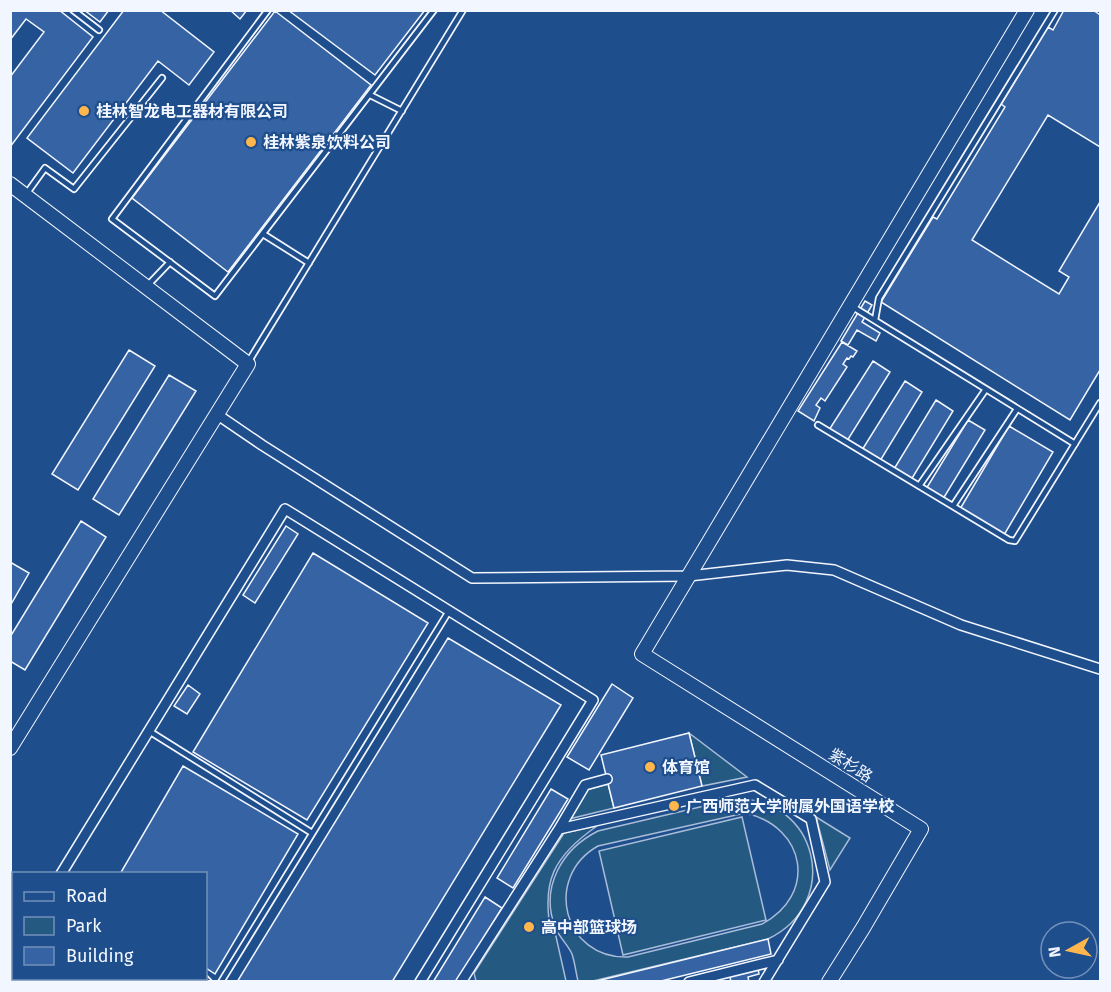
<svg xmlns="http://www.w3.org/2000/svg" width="1111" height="992" font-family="'Fira Sans','Noto Sans SC',sans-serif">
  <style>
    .green { fill: #245a82; stroke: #a8bbd7; stroke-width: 1.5; fill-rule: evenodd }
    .building { fill: #3563a3; stroke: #f2f6ff; stroke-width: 1.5 }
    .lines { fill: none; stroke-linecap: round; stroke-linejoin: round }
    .lane-casing { stroke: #f2f6ff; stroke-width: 8 }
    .street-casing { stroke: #f2f6ff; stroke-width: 12 }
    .secondary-casing { stroke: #f2f6ff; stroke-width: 16 }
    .lane { stroke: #1f4e8c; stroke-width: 4.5 }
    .street { stroke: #1f4e8c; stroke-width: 9 }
    .secondary { stroke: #1f4e8c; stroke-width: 14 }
    .poi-dot { fill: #ffb74d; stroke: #1f4e8c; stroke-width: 2 }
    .labels { text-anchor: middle; stroke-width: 4.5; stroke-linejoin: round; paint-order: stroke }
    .poi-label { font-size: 16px; font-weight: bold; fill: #f2f6ff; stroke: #1f4e8c; text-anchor: start }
    .street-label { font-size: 16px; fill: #f2f6ff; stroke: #1f4e8c }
  </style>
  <rect width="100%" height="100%" fill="#1f4e8c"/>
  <path class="green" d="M 689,733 L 747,777 L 702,786 Z
    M 608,784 L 614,808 L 569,819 L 586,790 Z
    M 734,799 C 818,796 843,903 768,939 L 593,981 L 578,981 C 576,973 575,963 572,954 C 568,945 559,937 555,927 C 540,887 562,849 598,831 ZM 745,813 C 807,827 817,895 762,924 L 628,957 C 563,959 543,877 598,846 Z
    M 742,817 L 766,920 L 623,955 L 599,851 Z
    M 816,817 L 850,838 L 830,870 Z
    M 597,826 C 554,856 541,881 551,932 L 555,932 L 566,981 L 476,981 L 474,973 L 564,833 Z"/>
  <path class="building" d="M 10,10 L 59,10 L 93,37 L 10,147 L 10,77 L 44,32 L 26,19 L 10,40 Z
    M 84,10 L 109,10 L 100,22 Z
    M 124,10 L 160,10 L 214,52 L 189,85 L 158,61 L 73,173 L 27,138 Z
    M 230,10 L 247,10 L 240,19 Z
    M 288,10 L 425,10 L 375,75 Z
    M 1064,10 L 1093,10 L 1100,15 L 1100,147 L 1048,115 L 972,240 L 1059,294 L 1069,277 L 1059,271 L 1100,202 L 1100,370 L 1070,420 L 881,302 L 933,217 L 937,219 L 1005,107 L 1001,104 L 1048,27 L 1053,30 Z
    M 275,11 L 371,85 L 228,272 L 132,198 Z
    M 865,301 L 872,305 L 862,322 L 880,333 L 876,341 L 857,330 L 848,345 L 841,341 Z
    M 842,342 L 857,351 L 853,357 L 851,356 L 849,359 L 847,358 L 843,364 L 847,367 L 825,401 L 821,398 L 816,405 L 820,408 L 814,421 L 798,411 Z
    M 129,350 L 155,366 L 78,490 L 52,474 Z
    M 873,361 L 890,372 L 847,441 L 829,430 Z
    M 169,375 L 196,391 L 119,515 L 93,499 Z
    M 905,381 L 922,392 L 880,461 L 862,450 Z
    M 936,400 L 953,411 L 911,480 L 894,469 Z
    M 968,420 L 985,430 L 943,499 L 926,489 Z
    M 1009,426 L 1053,452 L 1004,535 L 960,509 Z
    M 81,521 L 106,537 L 25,670 L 10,661 L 10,637 Z
    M 286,526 L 298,534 L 255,603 L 243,595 Z
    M 313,553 L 428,623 L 307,820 L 193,752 Z
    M 10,562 L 29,573 L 10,606 Z
    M 448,638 L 561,705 L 392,982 L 237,982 Z
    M 612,684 L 633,698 L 589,770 L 567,757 Z
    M 188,685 L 200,694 L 187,714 L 174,706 Z
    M 689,733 L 702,786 L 614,808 L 601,755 Z
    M 183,766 L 298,834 L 215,974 L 206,968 L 206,874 L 120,874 Z
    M 551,789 L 568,799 L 513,888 L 497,878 Z
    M 485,897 L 502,908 L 456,982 L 433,982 Z
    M 768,939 L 771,954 L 657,982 L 593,982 Z
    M 14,968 L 14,978 L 26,978 L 24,982 L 10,982 L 10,973 Z
    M 758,968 L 759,974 L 748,977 L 749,982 L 731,982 L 729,973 Z
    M 57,978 L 189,978 L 194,982 L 55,982 Z"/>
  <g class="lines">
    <g class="lane-casing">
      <path id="lane" d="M 73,10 L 99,30
        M 268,10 L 112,219 L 215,296 L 434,10
        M 370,95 L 402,111
        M 27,193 L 45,168 L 74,189 L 162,78
        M 263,234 L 309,263
        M 148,285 L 170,262
        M 853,307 L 1075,444
        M 875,320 L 879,298 L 1055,10
        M 249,361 L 463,10
        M 818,425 L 1009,540 L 1015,541 L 1100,403
        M 919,486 L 986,389
        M 953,506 L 1017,409
        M 149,731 L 312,833
        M 205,978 L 209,982
        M 221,982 L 449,611"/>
    </g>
    <g class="street-casing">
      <path id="street" d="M 218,415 L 262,445 L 472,578 L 689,576 L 787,565 L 834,570 L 961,625 L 1100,669
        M 559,829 L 585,785 L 607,779
        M 61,874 L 285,509 L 593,700 L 420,982
        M 10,955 L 14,950
        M 461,982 L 559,829 L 755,785 L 811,819 L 825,882 L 764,982
        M 689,982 L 778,960"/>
    </g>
    <g class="secondary-casing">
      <path id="secondary" d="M 10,184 L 248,364 L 10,748
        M 829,982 L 863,928 L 921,829 L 642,654 L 1027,10"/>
    </g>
    <use href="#lane" class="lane"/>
    <use href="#street" class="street"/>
    <use href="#secondary" class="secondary"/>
  </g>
  <g class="poi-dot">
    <circle cx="84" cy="111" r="6"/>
    <circle cx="251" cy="142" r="6"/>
    <circle cx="650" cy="767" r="6"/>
    <circle cx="674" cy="806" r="6"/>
    <circle cx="529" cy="927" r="6"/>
  </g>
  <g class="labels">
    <g class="poi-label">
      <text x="96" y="117">桂林智龙电工器材有限公司</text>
      <text x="263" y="148">桂林紫泉饮料公司</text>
      <text x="662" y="773">体育馆</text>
      <text x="686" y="812">广西师范大学附属外国语学校</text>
      <text x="541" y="933">高中部篮球场</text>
    </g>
    <g class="street-label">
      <text transform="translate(851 765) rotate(32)" y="6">紫杉路</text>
    </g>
  </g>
  <rect width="1111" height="992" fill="none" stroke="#f2f6ff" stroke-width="24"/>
  <rect x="12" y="872" width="195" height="108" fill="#1f4e8c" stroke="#7391ba" stroke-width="1.5"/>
  <rect x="24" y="892" width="30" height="9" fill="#1f4e8c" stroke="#7391ba" stroke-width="1.5"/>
  <text x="66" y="902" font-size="18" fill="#f2f6ff">Road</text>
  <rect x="24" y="917" width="30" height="18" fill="#245a82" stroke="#7391ba" stroke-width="1.5"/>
  <text x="66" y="932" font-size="18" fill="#f2f6ff">Park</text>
  <rect x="24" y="947" width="30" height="18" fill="#3563a3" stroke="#7391ba" stroke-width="1.5"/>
  <text x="66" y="962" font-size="18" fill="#f2f6ff">Building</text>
  <g transform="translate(1069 950) rotate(262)"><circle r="28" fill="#1f4e8c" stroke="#7391ba" stroke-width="1.5"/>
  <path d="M0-4.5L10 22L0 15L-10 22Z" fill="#ffb74d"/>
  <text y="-9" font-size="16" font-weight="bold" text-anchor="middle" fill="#f2f6ff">N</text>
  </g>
</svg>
